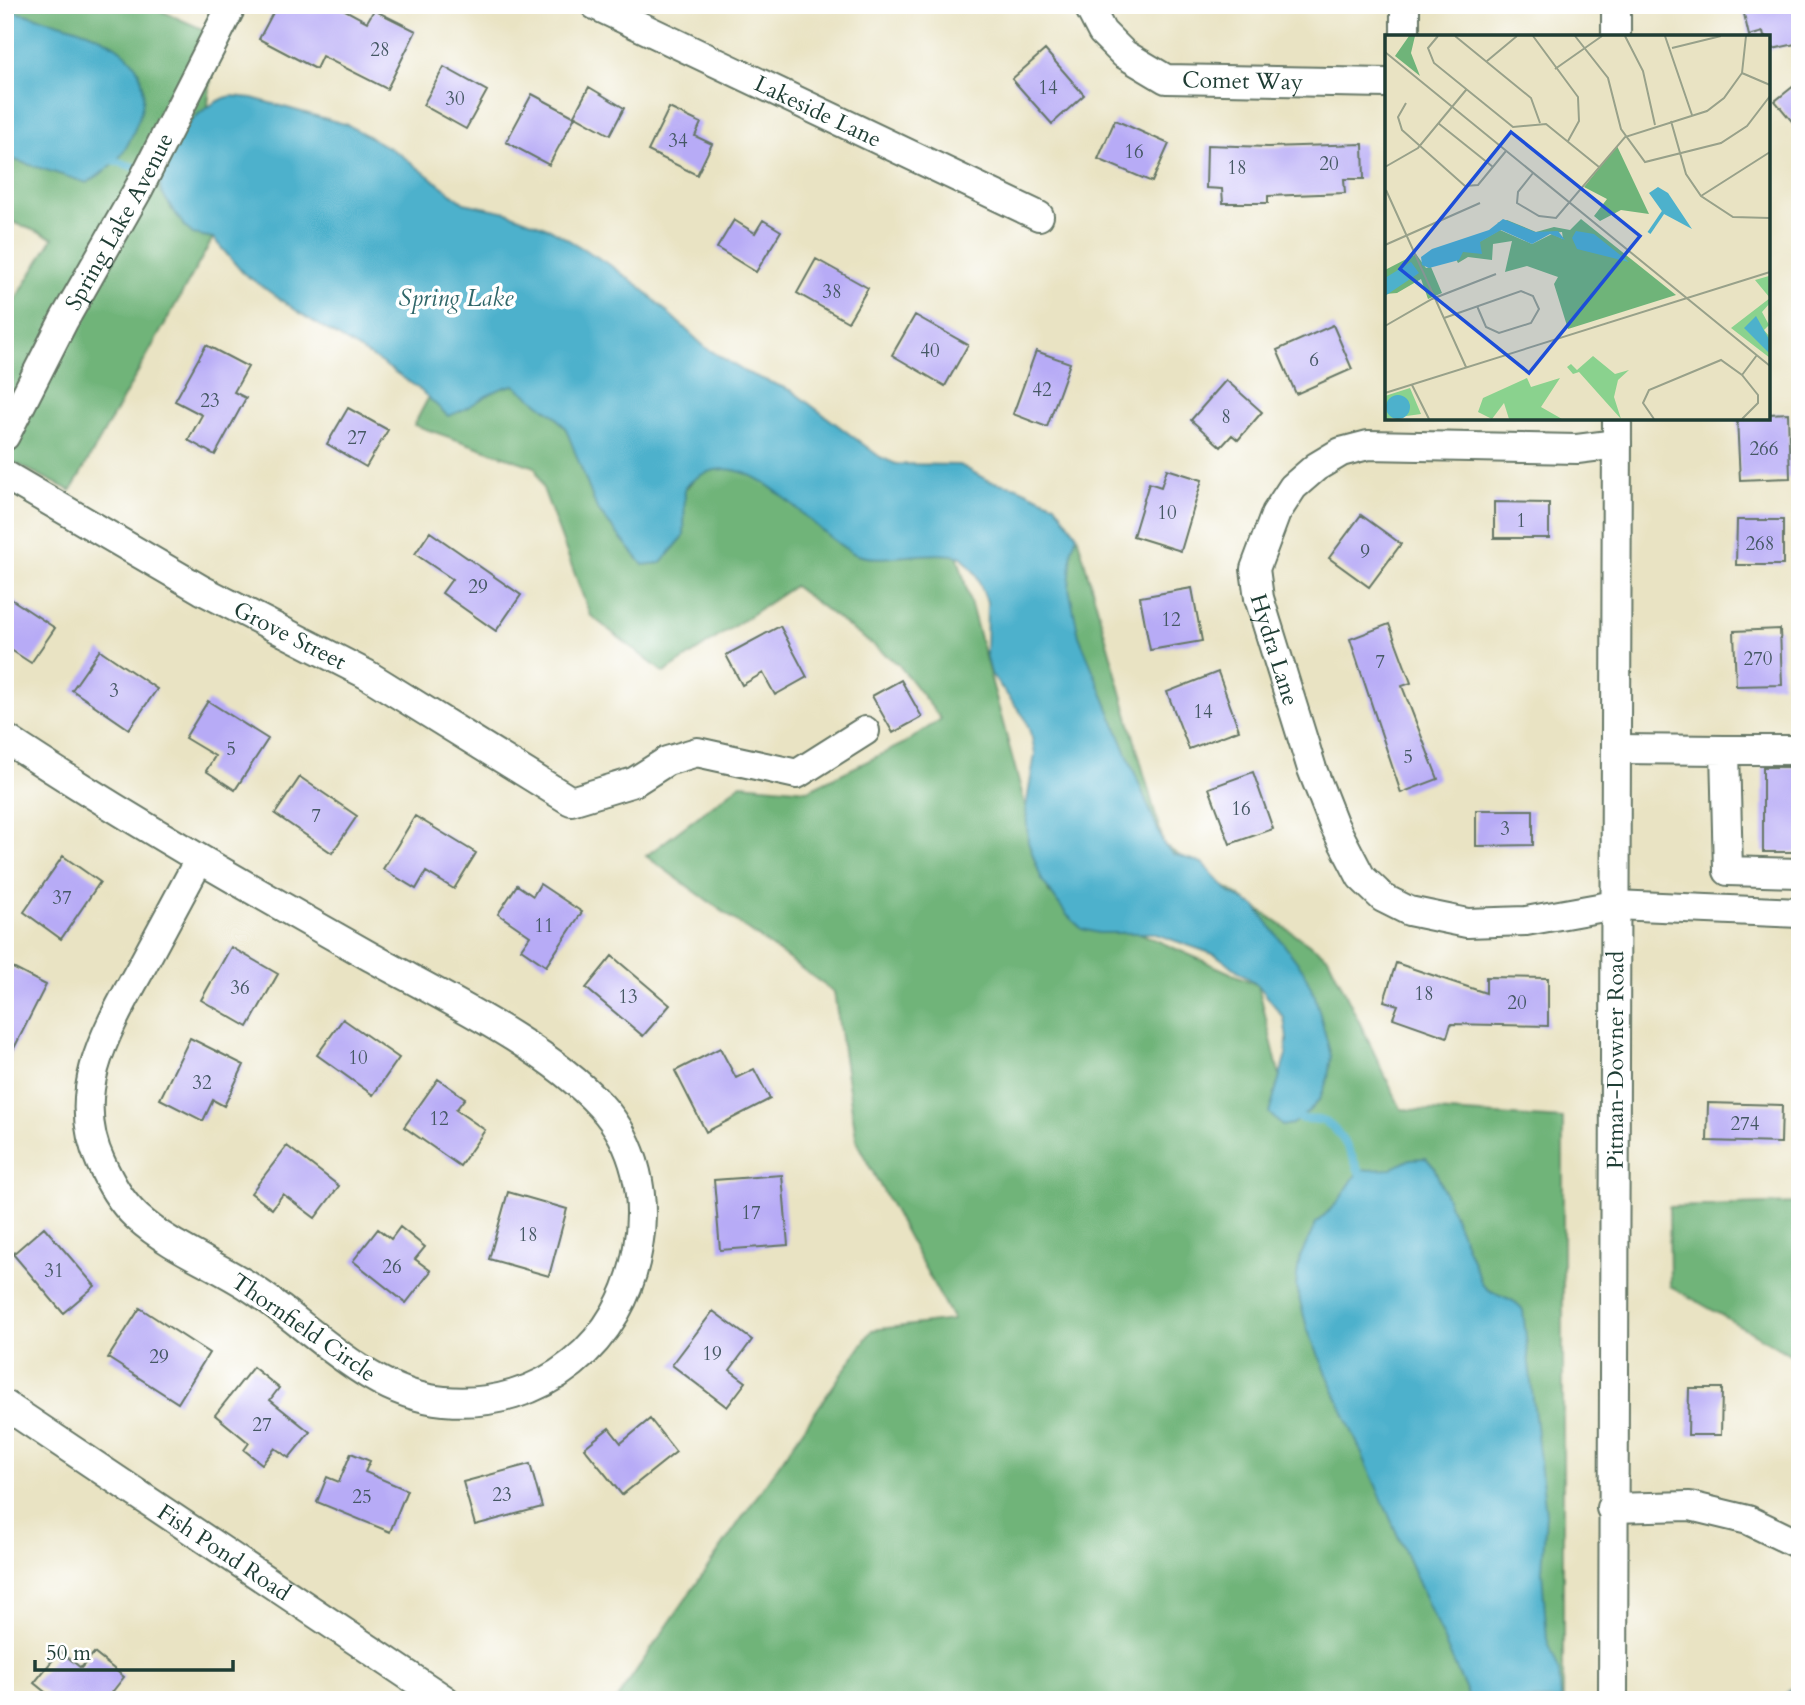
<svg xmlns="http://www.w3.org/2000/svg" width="1805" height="1705" font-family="Cardo,serif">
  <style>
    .forest { fill: #6fb479; stroke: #477856; stroke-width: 2 }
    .water { fill: #4db1cc; stroke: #367780; stroke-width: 2 }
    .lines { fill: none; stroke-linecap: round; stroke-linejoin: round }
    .stream { stroke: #4db1cc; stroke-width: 8 }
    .building { fill: #b7abf6 }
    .minor-casing { stroke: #676; stroke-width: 32 }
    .minor { stroke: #fff; stroke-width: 28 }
    .labels { text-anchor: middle; stroke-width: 7; stroke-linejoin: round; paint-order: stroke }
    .number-label { font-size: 19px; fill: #455864 }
    .street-label { font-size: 23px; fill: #1f3d34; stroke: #fff }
    .water-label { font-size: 24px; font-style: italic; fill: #2f6669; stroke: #fff }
    .inset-river { fill: none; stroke: #4db1cc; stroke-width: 3.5 }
    .inset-road { fill: none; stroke: #98a18a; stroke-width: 2 }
    .view { fill: #1d4ed8; fill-opacity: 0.15; stroke: #1d4ed8; stroke-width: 3.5 }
    .inset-edge { fill: none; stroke: #1f3d34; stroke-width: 3.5 }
  </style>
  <rect width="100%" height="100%" fill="#fff"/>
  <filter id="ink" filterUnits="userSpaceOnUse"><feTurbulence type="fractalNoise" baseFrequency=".0143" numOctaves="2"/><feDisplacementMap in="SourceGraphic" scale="14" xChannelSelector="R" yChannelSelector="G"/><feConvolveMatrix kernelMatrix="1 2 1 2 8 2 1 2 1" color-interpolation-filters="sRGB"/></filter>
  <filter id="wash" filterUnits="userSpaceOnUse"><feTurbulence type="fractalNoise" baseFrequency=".00686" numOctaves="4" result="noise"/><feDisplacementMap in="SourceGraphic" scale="28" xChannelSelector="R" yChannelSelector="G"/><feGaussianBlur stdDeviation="1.57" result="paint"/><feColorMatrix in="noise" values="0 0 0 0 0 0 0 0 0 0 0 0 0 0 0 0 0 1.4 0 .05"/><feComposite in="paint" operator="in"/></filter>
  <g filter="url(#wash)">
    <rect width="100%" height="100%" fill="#e9e3c3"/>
    <path class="forest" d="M 5,5 L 148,5 L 216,35 L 208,105 L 171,209 L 213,238 L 71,491 L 5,458 L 5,317 L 53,238 L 5,219 Z
      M 444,368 L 539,371 L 635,541 L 719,454 L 956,550 L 1049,893 L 1258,985 L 1291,1123 L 1331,1056 L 1113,831 L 989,481 L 1077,535 L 1164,845 L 1328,957 L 1401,1109 L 1563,1119 L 1563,1700 L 616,1700 L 872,1330 L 953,1320 L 857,1143 L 834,992 L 646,856 L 741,784 L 808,790 L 905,743 L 941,719 L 898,664 L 794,586 L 664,673 L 590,615 L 535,467 L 414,425 Z
      M 1800,1203 L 1800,1360 L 1670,1286 L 1669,1207 Z"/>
    <path class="water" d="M 5,9 C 59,25 167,36 139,118 C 126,154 120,162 87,183 L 5,157 Z
      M 232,96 L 252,98 L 348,125 L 400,154 L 464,203 L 507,212 L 550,229 L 607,263 L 638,285 L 705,347 L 745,372 L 792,391 L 880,457 L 896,464 L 960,465 L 989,481 L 1017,487 L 1055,504 L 1077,535 L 1072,549 L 1069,588 L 1079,636 L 1164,845 L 1173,854 L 1202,863 L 1230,893 L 1255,906 L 1303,970 L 1315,996 L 1331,1056 L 1328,1078 L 1320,1099 L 1309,1111 L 1292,1124 L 1282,1126 L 1269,1113 L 1286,1055 L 1287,1039 L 1284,1018 L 1258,985 L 1216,955 L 1153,933 L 1098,933 L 1082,929 L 1067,915 L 1042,880 L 1028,842 L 1026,807 L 1035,754 L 1032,738 L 1025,718 L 991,674 L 986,654 L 987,602 L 976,574 L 962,557 C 931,548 879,565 855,554 C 804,529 745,429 685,487 L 684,536 L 661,563 L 643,565 L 597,509 L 566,429 L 554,415 L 514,385 C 487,390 473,409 448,416 L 418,388 L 380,362 L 304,316 L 243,273 L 213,238 L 193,234 L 185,227 L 161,192 C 154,156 197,103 232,96 Z
      M 1426,1158 L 1434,1167 L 1482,1284 C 1494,1298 1512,1294 1523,1310 L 1546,1514 L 1542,1571 L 1547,1639 L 1559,1671 L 1561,1700 L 1470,1700 L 1308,1331 L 1296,1287 L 1297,1275 L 1300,1257 L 1316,1223 L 1337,1203 L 1357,1173 L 1365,1170 L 1391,1169 L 1410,1159 Z
      M 1800,1686 L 1800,1700 L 1781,1700 L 1790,1689 Z"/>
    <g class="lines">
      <path class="stream" d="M 109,159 L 143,170
        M 1292,1114 C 1301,1122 1308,1118 1318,1120 C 1341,1123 1355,1163 1363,1181"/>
    </g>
    <g id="blocks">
      <path class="building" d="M 277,5 L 336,5 L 367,22 L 374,10 L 416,31 L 387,89 L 322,56 L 316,69 L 259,39 Z
        M 1742,5 L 1795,5 L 1800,43 L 1768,50 L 1768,37 L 1764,37 L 1763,32 L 1749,36 Z
        M 1045,50 L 1084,95 L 1052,124 L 1012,79 Z
        M 444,67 L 487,91 L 466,129 L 423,105 Z
        M 1800,81 L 1800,131 L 1775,101 Z
        M 589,87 L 624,108 L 610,135 L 574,115 Z
        M 532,94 L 575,117 L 549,165 L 506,142 Z
        M 669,108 L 701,123 L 695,136 L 712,144 L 697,175 L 648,151 Z
        M 1115,120 L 1169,144 L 1152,182 L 1098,159 Z
        M 1363,144 L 1364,179 L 1344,179 L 1345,193 L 1268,196 L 1268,203 L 1223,203 L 1222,189 L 1206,188 L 1207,145 L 1268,147 Z
        M 734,220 L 755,233 L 763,220 L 781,231 L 756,272 L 717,248 Z
        M 816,259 L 868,288 L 848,322 L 797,293 Z
        M 915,315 L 968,345 L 945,386 L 892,355 Z
        M 1333,325 L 1352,369 L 1296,394 L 1277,350 Z
        M 206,345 L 248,367 L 234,392 L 246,398 L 215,455 L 188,440 L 202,415 L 175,401 Z
        M 1036,351 L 1070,363 L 1047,427 L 1013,414 Z
        M 1226,380 L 1262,412 L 1238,440 L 1232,435 L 1221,447 L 1191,420 Z
        M 348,408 L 388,430 L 366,467 L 327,444 Z
        M 1788,413 L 1790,478 L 1740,480 L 1737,418 L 1768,418 L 1768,414 Z
        M 1167,469 L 1202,480 L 1181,551 L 1133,536 L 1149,483 L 1161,487 Z
        M 1494,502 L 1549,503 L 1549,538 L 1494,538 Z
        M 1361,515 L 1401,544 L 1369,587 L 1329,558 Z
        M 1737,520 L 1783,520 L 1783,565 L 1736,565 Z
        M 430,532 L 521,595 L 496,631 L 442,593 L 452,579 L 415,554 Z
        M 1192,588 L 1202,641 L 1150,650 L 1140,597 Z
        M 5,595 L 55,628 L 31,663 L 5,646 Z
        M 1389,624 L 1411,683 L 1402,686 L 1438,779 L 1401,793 L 1350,639 Z
        M 780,626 L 807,677 L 775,695 L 763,673 L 742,685 L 726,655 Z
        M 1780,629 L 1782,685 L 1736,686 L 1734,631 Z
        M 100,650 L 157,689 L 129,729 L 72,690 Z
        M 1218,672 L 1239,730 L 1189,749 L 1167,692 Z
        M 901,680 L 922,717 L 893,733 L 872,696 Z
        M 208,701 L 268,739 L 235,790 L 206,771 L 215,756 L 185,738 Z
        M 1763,767 L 1800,767 L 1800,852 L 1763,852 Z
        M 1253,772 L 1273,829 L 1230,844 L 1209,788 Z
        M 300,777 L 357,816 L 332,853 L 275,814 Z
        M 1476,810 L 1533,810 L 1533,845 L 1476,846 Z
        M 415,816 L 476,853 L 454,889 L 426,872 L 416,889 L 383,869 Z
        M 63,856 L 100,882 L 61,939 L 24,912 Z
        M 540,884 L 582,912 L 546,966 L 521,949 L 530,936 L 498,914 L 517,885 L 533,896 Z
        M 231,947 L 278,974 L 248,1027 L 201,1000 Z
        M 612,956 L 670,1005 L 643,1036 L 586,988 Z
        M 1396,963 L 1486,993 L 1486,977 L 1548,978 L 1548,1026 L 1451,1024 L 1447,1037 L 1393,1018 L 1398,1005 L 1384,1001 Z
        M 5,964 L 46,985 L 5,1066 Z
        M 343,1019 L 399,1058 L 373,1095 L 317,1055 Z
        M 190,1038 L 244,1065 L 224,1106 L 213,1100 L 203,1121 L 160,1099 Z
        M 720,1048 L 736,1078 L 754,1069 L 770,1099 L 706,1132 L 675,1071 Z
        M 438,1079 L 465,1098 L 456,1110 L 485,1130 L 460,1166 L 404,1127 Z
        M 1708,1103 L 1782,1105 L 1781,1143 L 1707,1141 Z
        M 287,1146 L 339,1186 L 315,1218 L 283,1194 L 272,1209 L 251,1193 Z
        M 782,1175 L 788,1245 L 720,1250 L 714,1180 Z
        M 508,1192 L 567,1209 L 549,1276 L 489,1259 Z
        M 44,1227 L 95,1286 L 63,1313 L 13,1254 Z
        M 400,1227 L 425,1247 L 415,1259 L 431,1271 L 406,1303 L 353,1261 L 378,1229 L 391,1239 Z
        M 140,1308 L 209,1353 L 178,1403 L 108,1358 Z
        M 713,1311 L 752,1340 L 730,1370 L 746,1382 L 727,1407 L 672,1365 Z
        M 253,1367 L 279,1388 L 270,1400 L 310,1432 L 289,1458 L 275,1448 L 262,1464 L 244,1450 L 249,1443 L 215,1415 Z
        M 1689,1388 L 1722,1388 L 1721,1435 L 1688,1435 Z
        M 650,1419 L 676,1452 L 622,1495 L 584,1448 L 609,1428 L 621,1443 Z
        M 351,1453 L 370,1461 L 365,1472 L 407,1490 L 390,1532 L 317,1502 L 327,1477 L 339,1482 Z
        M 530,1464 L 542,1507 L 475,1525 L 463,1482 Z
        M 60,1651 L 81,1668 L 94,1653 L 124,1677 L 106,1700 L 55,1700 L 34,1683 Z"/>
    </g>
  </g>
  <g filter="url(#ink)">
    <use href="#blocks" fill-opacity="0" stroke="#676" stroke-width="2"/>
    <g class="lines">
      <g class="minor-casing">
        <g id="minor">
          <path id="s1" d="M 595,5 L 1039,216"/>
          <path id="s2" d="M 1088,5 L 1102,32 L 1124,54 L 1166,79 L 1387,83"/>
          <path d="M 1405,5 L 1405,37"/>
          <path d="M 1616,37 L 1616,5"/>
          <path id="s3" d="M 5,436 L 64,320 L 139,188 L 232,5"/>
          <path id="s4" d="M 1617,444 L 1577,449 L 1368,445 L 1341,452 L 1316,467 L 1293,487 L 1276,513 L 1255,569 L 1259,598 L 1312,769 L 1334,825 L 1361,877 L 1383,898 L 1409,911 L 1467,923 L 1526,921 L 1615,905 L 1800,913"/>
          <path id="s5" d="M 5,475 L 202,590 L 366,674 L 571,801 L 634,782 L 667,761 L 697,752 L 797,774 L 865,731"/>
          <path d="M 5,738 C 124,817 247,887 371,957 C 443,997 546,1046 601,1106 C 636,1144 647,1197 638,1247 C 623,1343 542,1410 444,1401 C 367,1394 311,1326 250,1287 C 213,1263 170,1247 137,1217 C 120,1201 111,1184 101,1163 C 68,1093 107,1030 141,968 C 160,932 180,896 199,860"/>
          <path d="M 1616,749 L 1725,750 L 1728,871 L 1800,873"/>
          <path d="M 1725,750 L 1800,750"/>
          <path id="s6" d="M 5,1405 L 445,1700"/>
          <path d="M 1611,1508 L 1690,1506 L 1748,1520 L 1800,1545"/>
          <path id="s7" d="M 1613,1700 L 1617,418"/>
        </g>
      </g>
      <use href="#minor" class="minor"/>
    </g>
  </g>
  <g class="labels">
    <g class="number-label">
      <text x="380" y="56">28</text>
      <text x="1048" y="94">14</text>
      <text x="455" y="105">30</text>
      <text x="678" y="147">34</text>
      <text x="1134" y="158">16</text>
      <text x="1329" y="170">20</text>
      <text x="1237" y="174">18</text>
      <text x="832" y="298">38</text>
      <text x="930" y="357">40</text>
      <text x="1314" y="366">6</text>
      <text x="1042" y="396">42</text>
      <text x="210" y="407">23</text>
      <text x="1226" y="423">8</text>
      <text x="357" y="444">27</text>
      <text x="1764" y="455">266</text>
      <text x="1167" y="519">10</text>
      <text x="1521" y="527">1</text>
      <text x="1760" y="550">268</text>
      <text x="1365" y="558">9</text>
      <text x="478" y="593">29</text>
      <text x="1171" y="626">12</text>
      <text x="1758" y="665">270</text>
      <text x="1380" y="668">7</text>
      <text x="114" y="697">3</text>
      <text x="1203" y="718">14</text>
      <text x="231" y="755">5</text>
      <text x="1408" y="763">5</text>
      <text x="1241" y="815">16</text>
      <text x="316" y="822">7</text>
      <text x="1505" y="835">3</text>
      <text x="62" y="904">37</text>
      <text x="544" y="932">11</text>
      <text x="240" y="994">36</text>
      <text x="1424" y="1000">18</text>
      <text x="628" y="1003">13</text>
      <text x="1517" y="1009">20</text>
      <text x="358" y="1064">10</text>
      <text x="202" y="1089">32</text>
      <text x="439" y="1125">12</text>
      <text x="1745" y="1130">274</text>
      <text x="751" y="1219">17</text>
      <text x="528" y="1241">18</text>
      <text x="392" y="1273">26</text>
      <text x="54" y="1277">31</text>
      <text x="712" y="1360">19</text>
      <text x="159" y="1363">29</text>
      <text x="262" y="1431">27</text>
      <text x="502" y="1501">23</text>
      <text x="362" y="1503">25</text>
    </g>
    <g class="street-label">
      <text dy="8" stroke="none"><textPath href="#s2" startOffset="187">Comet Way</textPath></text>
      <text dy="8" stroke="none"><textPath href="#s1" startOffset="247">Lakeside Lane</textPath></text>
      <text dy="8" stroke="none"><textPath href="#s3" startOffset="243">Spring Lake Avenue</textPath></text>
      <text dy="8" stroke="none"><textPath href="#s5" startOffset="327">Grove Street</textPath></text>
      <text dy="8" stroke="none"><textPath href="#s4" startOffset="511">Hydra Lane</textPath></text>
      <text dy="8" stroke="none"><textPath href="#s7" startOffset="640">Pitman-Downer Road</textPath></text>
      <text transform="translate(304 1327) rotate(35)" y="8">Thornfield Circle</text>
      <text dy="8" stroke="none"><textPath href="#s6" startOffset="264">Fish Pond Road</textPath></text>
    </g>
    <g class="water-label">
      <text x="456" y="306">Spring Lake</text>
    </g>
  </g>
  <g transform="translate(1385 35)">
    <rect width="385" height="385" fill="#e9e3c3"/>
    <path d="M 384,241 L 385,268 L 377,277 L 384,290 L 379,295 L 385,302 L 385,323 L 346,293 L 385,263 L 370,245 ZM 208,321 L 230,339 L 244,335 L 233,345 L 229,362 L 236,384 L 194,337 L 188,339 L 182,332 L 186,329 L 192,335 ZM 142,343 L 146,352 L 175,343 L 156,372 L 177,384 L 124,384 L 119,368 L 107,384 L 93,377 L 98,363 ZM 25,353 L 36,379 L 0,384 L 0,361 Z" fill="#8ad28e"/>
    <path d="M 24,1 L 30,1 L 26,18 L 35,41 L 10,21 ZM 232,111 L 264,179 L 236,175 L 215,186 L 209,181 L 222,164 L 199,152 ZM 196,184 L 291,260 L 183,294 L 169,249 L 173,242 L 142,231 L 120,237 L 127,206 L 108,209 L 107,225 L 83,222 L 73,228 L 70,222 L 76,215 L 95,218 L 94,207 L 115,195 L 147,209 L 167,199 L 178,204 L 177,197 L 146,200 L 112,188 L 122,185 L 151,197 L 169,192 L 185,195 ZM 31,219 L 41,233 L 46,232 L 57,258 L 43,264 L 36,244 L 12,258 L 0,259 L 0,235 Z" fill="#6fb479"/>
    <path d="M 273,152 L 283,158 L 307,194 L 279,179 L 264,158 ZM 118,184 L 150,197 L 173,196 L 180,205 L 165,199 L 147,209 L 116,195 L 95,207 L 97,219 L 78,217 L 74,225 L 44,233 L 37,230 L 36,222 L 47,214 L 104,195 ZM 191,196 L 209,199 L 244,227 L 192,214 L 187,203 ZM 26,227 L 34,238 L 0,261 L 0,243 ZM 371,281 L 385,306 L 385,319 L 359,293 ZM1 372a12 12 0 1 1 24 0a12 12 0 1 1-24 0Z" fill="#4db1cc"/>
    <path class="inset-river" d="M 264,198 L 279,176"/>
    <path class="inset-road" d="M 53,1 L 43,13 L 49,28 L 128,92 L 161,89 L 214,132M 70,1 L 146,63 L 155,88M 148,1 L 193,62 L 194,86 L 183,106M 190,1 L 223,43 L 236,94 L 260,127 L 336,108 L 362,91 L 385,61M 240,1 L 258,36 L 270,90M 280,1 L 307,80M 287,13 L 336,1M 0,17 L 385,331M 102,26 L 132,1M 170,34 L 217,1M 357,38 L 385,50M 21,68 L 13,82 L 17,95 L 80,151 L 93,150 L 121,116M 286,86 L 301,139 L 316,161 L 348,182 L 385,183M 53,88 L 108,132M 0,132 L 33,113 L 81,55M 148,138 L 133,157 L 132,168 L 154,181 L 171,183 L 240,102 L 322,76 L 339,63 L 357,38 L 361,1M 1,155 L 81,332M 316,161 L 385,117M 0,210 L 95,168M 59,283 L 136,256 L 148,261 L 154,274 L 146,288 L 114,298 L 101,292 L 92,271M 0,291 L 47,264 L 111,239M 357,340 L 372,320M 27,350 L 44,384M 0,358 L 385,237M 269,384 L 258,368 L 264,355 L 336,325 L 357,340 L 373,360 L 373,368 L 357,384"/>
    <path class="view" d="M 126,97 L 255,201 L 144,338 L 15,234 Z"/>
    <rect width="385" height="385" class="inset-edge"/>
  </g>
  <rect width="1805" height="1705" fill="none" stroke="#fff" stroke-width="28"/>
  <path d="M35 1660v10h198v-10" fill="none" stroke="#1f3d34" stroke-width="3.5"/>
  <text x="46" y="1660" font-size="21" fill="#1f3d34" stroke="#ffffff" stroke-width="5" paint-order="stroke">50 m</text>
</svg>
